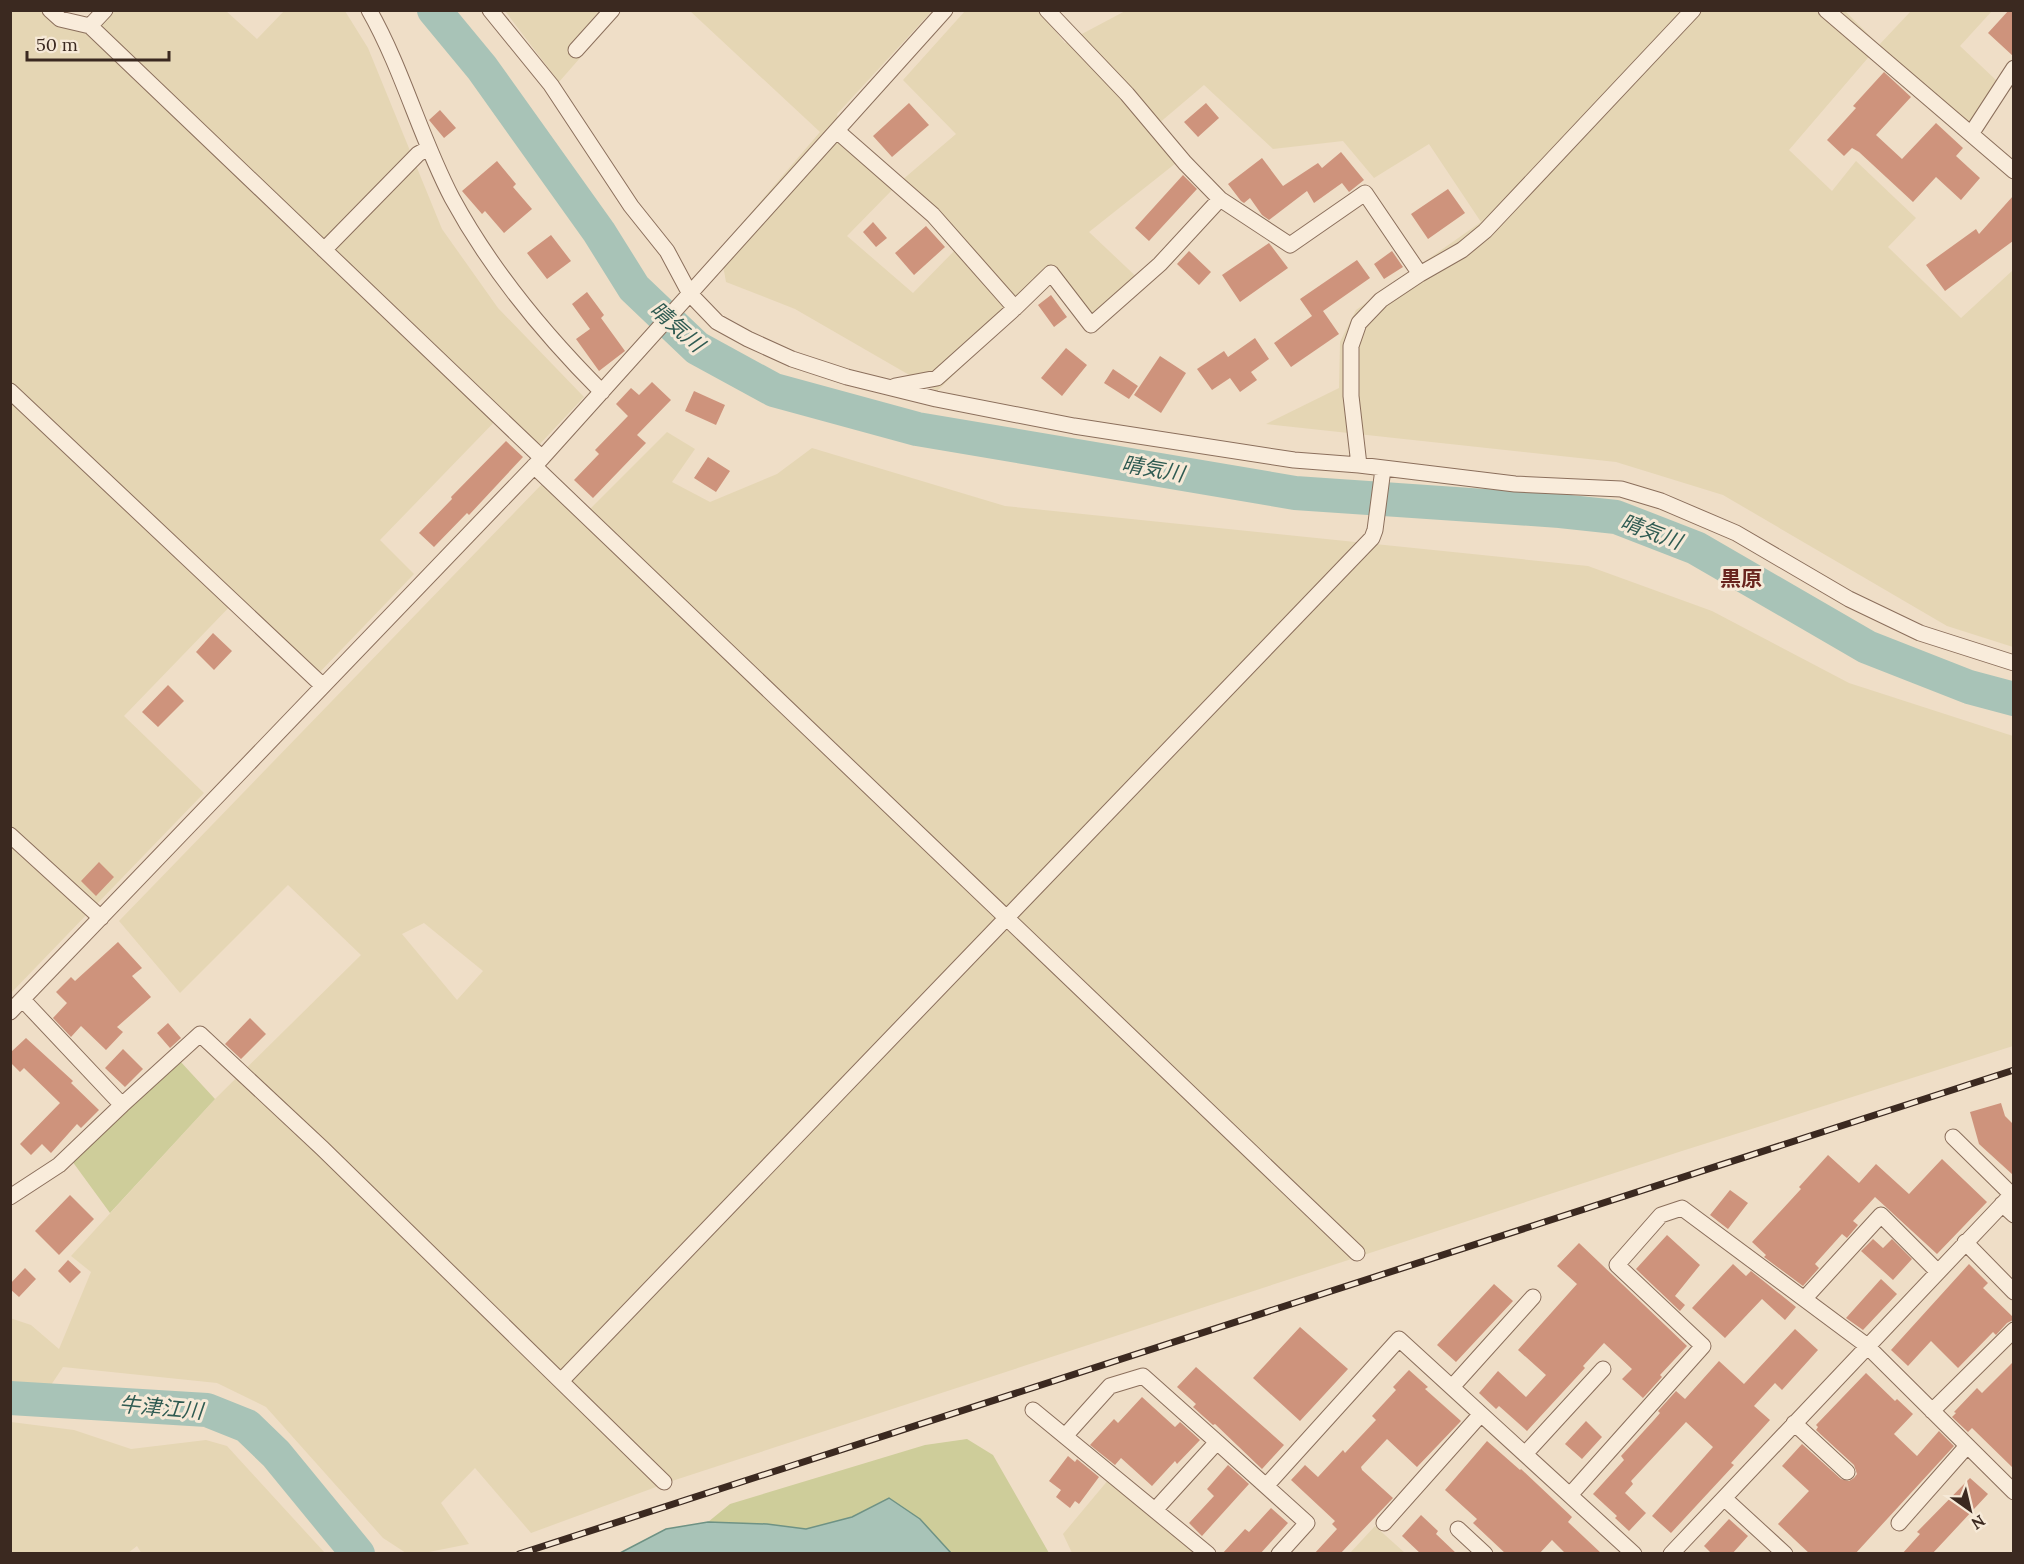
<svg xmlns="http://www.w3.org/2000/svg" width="2024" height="1564" font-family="Lora,'Noto Sans JP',serif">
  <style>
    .farmland { fill: #e5d6b4; fill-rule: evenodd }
    .green { fill: #cecd9a }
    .water { fill: #a8c3b7; stroke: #6e9284; stroke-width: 1.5 }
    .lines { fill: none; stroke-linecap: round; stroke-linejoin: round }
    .river { stroke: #a8c3b7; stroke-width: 34 }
    .building { fill: #ce937c }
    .minor-casing { stroke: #8b6f5c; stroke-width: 17 }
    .minor { stroke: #f9ecdb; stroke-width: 15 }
    .rail-casing { stroke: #3b2920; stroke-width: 7 }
    .rail { stroke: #f6e9d7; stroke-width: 4.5; stroke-dasharray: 14; stroke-linecap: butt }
    .labels { text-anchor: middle; stroke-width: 6; stroke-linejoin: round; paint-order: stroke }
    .water-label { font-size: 21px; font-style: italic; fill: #2f5b52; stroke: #f6e9d7 }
    .neighbourhood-label { font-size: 21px; font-weight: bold; fill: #69241e; stroke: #f6e9d7 }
  </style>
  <rect width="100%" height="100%" fill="#efdec7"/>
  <path class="farmland" d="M 1127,10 L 1844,10 L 1879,45 L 1911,11 L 1992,11 L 1960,46 L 1997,81 L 1969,124 L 1879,45 L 1789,150 L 1832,191 L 1856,161 L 1916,218 L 1888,247 L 1961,318 L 2013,270 L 2013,647 L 1947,626 L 1723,495 L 1616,462 L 1266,424 L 1339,388 L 1340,342 L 1356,310 L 1481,222 L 1429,144 L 1374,178 L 1343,141 L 1273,149 L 1204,85 L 1151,130 L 1176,163 L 1089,232 L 1144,284 L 1088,332 L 1051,281 L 937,391 L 795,309 L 726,282 L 720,249 L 820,132 L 690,11 L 932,11 L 837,114 L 844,145 L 894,187 L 956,134 L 903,80 L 965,11 L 1039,11 L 1065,43 ZM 894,188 L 957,248 L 913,293 L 847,236 Z
    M 11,11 L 59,11 L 77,31 L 98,11 L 226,11 L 257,39 L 284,11 L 345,11 L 368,48 L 442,229 L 498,308 L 584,397 L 538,446 L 503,413 L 380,540 L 414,574 L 318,674 L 238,598 L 124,716 L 204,793 L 11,993 Z
    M 505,11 L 621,11 L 559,82 Z
    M 667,432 L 695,449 L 672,482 L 710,502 L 777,474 L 812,448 L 1005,506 L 1588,566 L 1712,611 L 1849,683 L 2013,736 L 2013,1046 L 1685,1150 L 675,1480 L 531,1533 L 475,1468 L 441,1503 L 469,1544 L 424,1553 L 406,1553 L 383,1538 L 266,1407 L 217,1383 L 63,1367 L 51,1385 L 11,1382 L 10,1318 L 31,1325 L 59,1349 L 91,1272 L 71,1256 L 215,1099 L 361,955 L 288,885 L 180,993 L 119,921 L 542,484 L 581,518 ZM 424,923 L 483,971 L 457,1000 L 402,934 Z
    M 11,1422 L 74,1430 L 131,1449 L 206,1440 L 227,1446 L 325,1553 L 142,1554 L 137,1546 L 128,1553 L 11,1553 Z
    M 1109,1479 L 1198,1553 L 1072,1553 L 1063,1534 Z
    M 1375,1526 L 1405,1553 L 1350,1553 Z"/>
  <path class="green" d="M 179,1060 L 215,1099 L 110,1213 L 72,1161 Z
    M 967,1439 L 993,1455 L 1049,1553 L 951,1553 L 920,1519 L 889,1498 L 852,1517 L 806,1529 L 767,1524 L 708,1522 L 730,1504 L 925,1445 Z"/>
  <path class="water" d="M 889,1498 L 920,1519 L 951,1553 L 620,1553 L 666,1529 L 708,1522 L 767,1524 L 806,1529 L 852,1517 Z"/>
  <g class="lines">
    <path class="river" d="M 434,10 L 482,68 L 599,232 L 634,288 L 697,348 L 774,390 L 917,429 L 1295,493 L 1560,511 L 1616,517 L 1696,548 L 1867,647 L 1969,687 L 2014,699
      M 10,1398 L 207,1410 L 247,1426 L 276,1454 L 358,1554"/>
  </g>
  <path class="building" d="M 2009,10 L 2013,10 L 2013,56 L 1988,33 Z
    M 1884,72 L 1911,97 L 1876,135 L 1902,159 L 1936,123 L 1963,148 L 1956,156 L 1980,178 L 1961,200 L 1936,177 L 1913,202 L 1859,152 L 1852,148 L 1844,156 L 1827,140 L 1856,108 L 1853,106 Z
    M 909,103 L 929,125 L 892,157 L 873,136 Z
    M 1206,103 L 1219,118 L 1198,137 L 1184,122 Z
    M 440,110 L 456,128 L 444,138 L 429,120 Z
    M 1341,152 L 1364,180 L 1349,192 L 1342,183 L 1314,203 L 1307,191 L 1269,220 L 1262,215 L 1250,198 L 1244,203 L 1241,201 L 1228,184 L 1262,158 L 1283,186 L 1318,163 L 1322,168 Z
    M 497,161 L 516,184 L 513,187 L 532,209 L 504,233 L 485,211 L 482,214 L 462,191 Z
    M 1183,175 L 1197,189 L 1149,241 L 1135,228 Z
    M 1448,189 L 1465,213 L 1428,239 L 1411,214 Z
    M 2013,196 L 2013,241 L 1945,291 L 1926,265 L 1976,229 L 1979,234 Z
    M 873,222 L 887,238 L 876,247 L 863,232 Z
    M 926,226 L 945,247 L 914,275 L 895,253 Z
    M 551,235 L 571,261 L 547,279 L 527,253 Z
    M 1269,243 L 1288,268 L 1240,302 L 1222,275 Z
    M 1189,251 L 1211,272 L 1199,285 L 1177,264 Z
    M 1392,251 L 1403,267 L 1384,279 L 1374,264 Z
    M 1357,260 L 1370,278 L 1323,311 L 1339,334 L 1291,367 L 1274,343 L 1312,316 L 1300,299 Z
    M 587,292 L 604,315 L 601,318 L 625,351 L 599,371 L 576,339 L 590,329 L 572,304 Z
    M 1051,295 L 1067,317 L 1054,327 L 1038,305 Z
    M 1255,338 L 1269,359 L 1251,372 L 1257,380 L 1240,392 L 1230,378 L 1212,390 L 1197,369 L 1224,351 L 1228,357 Z
    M 1066,348 L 1087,365 L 1062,396 L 1041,378 Z
    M 1160,356 L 1186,373 L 1161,413 L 1134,395 Z
    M 1113,369 L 1138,386 L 1129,399 L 1104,383 Z
    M 652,382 L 671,400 L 637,435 L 646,443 L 593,498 L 574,480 L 599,454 L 595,450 L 628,416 L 616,404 L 631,388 L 639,395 Z
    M 694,391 L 725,405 L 716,425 L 685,411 Z
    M 506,441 L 523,457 L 469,515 L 467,513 L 434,547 L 419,533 L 452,499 L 451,497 Z
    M 708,457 L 730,471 L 716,492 L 694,478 Z
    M 213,633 L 232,651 L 214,670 L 196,652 Z
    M 168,685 L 184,701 L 158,727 L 142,712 Z
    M 99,862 L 114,877 L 96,896 L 81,881 Z
    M 118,942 L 142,968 L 132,976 L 151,997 L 117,1027 L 123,1032 L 106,1050 L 81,1026 L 71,1037 L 53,1018 L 67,1003 L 56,992 L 71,977 L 75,981 Z
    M 250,1018 L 266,1034 L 241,1059 L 225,1044 Z
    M 168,1023 L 181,1038 L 170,1048 L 157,1033 Z
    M 26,1038 L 73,1081 L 71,1083 L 99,1110 L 81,1128 L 77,1124 L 51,1153 L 42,1144 L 31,1155 L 20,1144 L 60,1103 L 24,1068 L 20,1072 L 10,1062 L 10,1053 Z
    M 123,1049 L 143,1069 L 125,1087 L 105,1068 Z
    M 2001,1103 L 2005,1116 L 2013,1124 L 2013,1175 L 1979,1144 L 1970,1112 Z
    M 1828,1155 L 1859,1183 L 1876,1164 L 1909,1194 L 1942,1159 L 1987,1202 L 1937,1254 L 1875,1197 L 1853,1221 L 1858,1225 L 1847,1238 L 1842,1234 L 1815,1264 L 1819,1268 L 1803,1286 L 1764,1257 L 1766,1255 L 1752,1242 L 1801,1189 L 1799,1187 Z
    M 1730,1190 L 1748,1203 L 1728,1229 L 1710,1215 Z
    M 70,1195 L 94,1219 L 59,1255 L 35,1231 Z
    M 1667,1235 L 1700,1265 L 1675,1296 L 1685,1305 L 1680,1311 L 1636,1269 Z
    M 1873,1239 L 1883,1248 L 1892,1239 L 1912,1259 L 1893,1280 L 1861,1251 Z
    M 1579,1243 L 1687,1346 L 1660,1375 L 1662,1377 L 1643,1398 L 1622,1379 L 1632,1369 L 1604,1343 L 1583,1366 L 1585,1368 L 1527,1431 L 1499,1406 L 1496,1409 L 1479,1393 L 1498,1371 L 1526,1397 L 1546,1375 L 1518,1350 L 1577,1284 L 1557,1266 Z
    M 68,1260 L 81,1272 L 70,1283 L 58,1271 Z
    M 1733,1264 L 1746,1276 L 1751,1271 L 1796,1307 L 1785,1320 L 1762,1299 L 1725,1338 L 1692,1308 Z
    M 1969,1264 L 1988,1283 L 1983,1288 L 2013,1317 L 2013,1320 L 2007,1323 L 1996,1335 L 1993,1332 L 1958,1368 L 1931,1341 L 1908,1366 L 1891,1350 Z
    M 25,1268 L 36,1279 L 19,1297 L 10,1289 L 10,1284 Z
    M 1881,1279 L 1897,1294 L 1863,1330 L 1846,1318 Z
    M 1494,1284 L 1513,1301 L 1456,1362 L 1437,1345 Z
    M 1300,1327 L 1348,1369 L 1300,1421 L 1253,1378 Z
    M 1795,1329 L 1818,1350 L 1782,1390 L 1775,1383 L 1754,1406 L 1770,1420 L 1731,1463 L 1734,1465 L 1671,1533 L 1652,1516 L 1713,1447 L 1686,1422 L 1631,1481 L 1633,1484 L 1625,1493 L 1646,1513 L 1629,1531 L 1615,1518 L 1617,1516 L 1593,1494 L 1624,1460 L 1621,1456 L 1654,1420 L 1660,1413 L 1658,1411 L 1676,1391 L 1685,1399 L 1719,1361 L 1744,1384 Z
    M 2013,1362 L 2013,1468 L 1972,1428 L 1968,1432 L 1952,1417 L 1956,1413 L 1954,1412 L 1977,1388 L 1982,1393 Z
    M 1196,1367 L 1284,1445 L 1262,1469 L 1215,1424 L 1213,1425 L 1193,1407 L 1196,1404 L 1177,1387 Z
    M 1409,1370 L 1428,1387 L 1425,1389 L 1461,1421 L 1417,1467 L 1387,1439 L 1361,1467 L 1362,1470 L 1393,1498 L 1340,1554 L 1314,1554 L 1337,1529 L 1332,1524 L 1335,1521 L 1291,1480 L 1305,1465 L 1318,1477 L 1343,1450 L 1345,1453 L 1376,1420 L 1372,1416 L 1396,1390 L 1393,1387 Z
    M 1866,1373 L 1895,1401 L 1897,1399 L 1913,1414 L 1894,1434 L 1917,1456 L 1939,1431 L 1954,1446 L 1855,1554 L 1810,1554 L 1778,1524 L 1809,1491 L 1782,1466 L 1802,1444 L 1841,1479 L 1849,1481 L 1854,1478 L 1857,1474 L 1854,1465 L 1816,1430 L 1818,1427 L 1816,1425 Z
    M 1142,1397 L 1175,1427 L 1180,1422 L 1200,1440 L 1177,1464 L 1175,1461 L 1152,1486 L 1121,1458 L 1115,1465 L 1090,1445 L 1114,1419 L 1118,1423 Z
    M 1586,1421 L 1602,1437 L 1582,1459 L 1565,1444 Z
    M 1487,1441 L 1520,1470 L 1521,1469 L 1572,1517 L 1568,1522 L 1602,1554 L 1566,1554 L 1552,1540 L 1539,1554 L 1506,1554 L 1473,1523 L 1477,1519 L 1445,1490 Z
    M 1068,1456 L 1075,1462 L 1077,1459 L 1099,1477 L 1079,1504 L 1075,1501 L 1070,1508 L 1056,1497 L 1061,1490 L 1049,1481 Z
    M 1228,1465 L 1249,1484 L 1202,1536 L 1189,1523 L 1214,1496 L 1207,1489 Z
    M 1970,1478 L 1988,1494 L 1932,1554 L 1902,1554 L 1920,1534 L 1917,1532 Z
    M 1271,1508 L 1288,1523 L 1260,1554 L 1222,1554 L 1245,1529 L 1249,1532 Z
    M 1421,1515 L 1438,1531 L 1436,1534 L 1457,1554 L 1421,1554 L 1402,1536 Z
    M 1729,1519 L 1748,1536 L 1732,1554 L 1712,1554 L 1704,1546 Z"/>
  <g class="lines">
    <g class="minor-casing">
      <path id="minor" d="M 50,10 L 60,19 L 90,26 L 542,458
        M 369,10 C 403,70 420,137 452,198 C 491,270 544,334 602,392
        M 490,10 L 551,85 L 631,206 L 667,251 L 690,294 L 717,322 L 748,339 L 792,359 L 847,377 L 936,399 L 1074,426 L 1294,460 L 1359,465 L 1515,484 L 1621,489 L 1661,501 L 1736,533 L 1849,599 L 1920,633 L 2014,663
        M 1047,10 L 1127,94 L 1185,163 L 1220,199 L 1290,245 L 1365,193 L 1420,274
        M 1826,10 L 2014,171
        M 90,26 L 105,10
        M 576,50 L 612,10
        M 837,131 L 933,215 L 1015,308 L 1051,273 L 1091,325 L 1160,264 L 1220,199
        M 1971,134 L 2014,68
        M 324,250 L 418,154 L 429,148
        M 895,386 L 937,378 L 1015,308
        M 10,391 L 323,686
        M 1359,465 L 1351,396 L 1351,346 L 1359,323 L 1381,300 L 1420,274 L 1462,250 L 1485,231 L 1693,10
        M 534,466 L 1357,1253
        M 10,835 L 101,918
        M 23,1000 L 122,1105 L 200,1034 L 322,1148 L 664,1482
        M 10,1012 L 542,458 L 945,10
        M 1953,1137 L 2011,1194
        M 10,1197 L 59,1165 L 122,1105
        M 2002,1204 L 2014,1215
        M 1965,1242 L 2014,1292
        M 1805,1298 L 1881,1215 L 1937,1271
        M 561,1381 L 1372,538 L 1375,530 L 1383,469
        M 1452,1387 L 1533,1297
        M 1033,1410 L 1208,1554
        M 1932,1411 L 2014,1330
        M 1794,1423 L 1847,1472
        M 1065,1436 L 1110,1386 L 1143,1376 L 1217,1442
        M 1525,1454 L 1603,1369
        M 1266,1486 L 1399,1339 L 1634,1554
        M 1570,1495 L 1703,1346 L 1617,1265 L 1661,1215 L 1682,1208 L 1866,1345 L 2014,1492
        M 1724,1498 L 1785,1554
        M 1155,1510 L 1217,1442 L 1307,1523 L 1279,1554
        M 1384,1523 L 1481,1414
        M 1899,1523 L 1967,1446
        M 1458,1529 L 1485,1554
        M 1671,1554 L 2014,1192"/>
    </g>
    <use href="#minor" class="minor"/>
    <g class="rail-casing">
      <path id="rail" d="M 519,1554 L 2014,1070"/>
    </g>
    <use href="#rail" class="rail"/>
  </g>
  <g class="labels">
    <g class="water-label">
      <text transform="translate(677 327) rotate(41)" y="7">晴気川</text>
      <text transform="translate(1153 469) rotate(10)" y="7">晴気川</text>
      <text transform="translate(1651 532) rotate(20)" y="7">晴気川</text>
      <text transform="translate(161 1408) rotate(5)" y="7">牛津江川</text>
    </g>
    <g class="neighbourhood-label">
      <text x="1741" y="586">黒原</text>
    </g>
  </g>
  <rect width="2024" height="1564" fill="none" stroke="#3b2920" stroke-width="24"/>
  <g transform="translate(1970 1510) rotate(146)" stroke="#f6e9d7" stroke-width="4.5" paint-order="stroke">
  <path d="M0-4.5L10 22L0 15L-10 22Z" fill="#3b2920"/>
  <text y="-9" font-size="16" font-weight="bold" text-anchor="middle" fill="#3b2920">N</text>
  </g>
  <path d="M27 51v9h142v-9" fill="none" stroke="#3b2920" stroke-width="3"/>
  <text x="36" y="51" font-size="18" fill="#3b2920" stroke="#f6e9d7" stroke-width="4.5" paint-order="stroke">50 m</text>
</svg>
